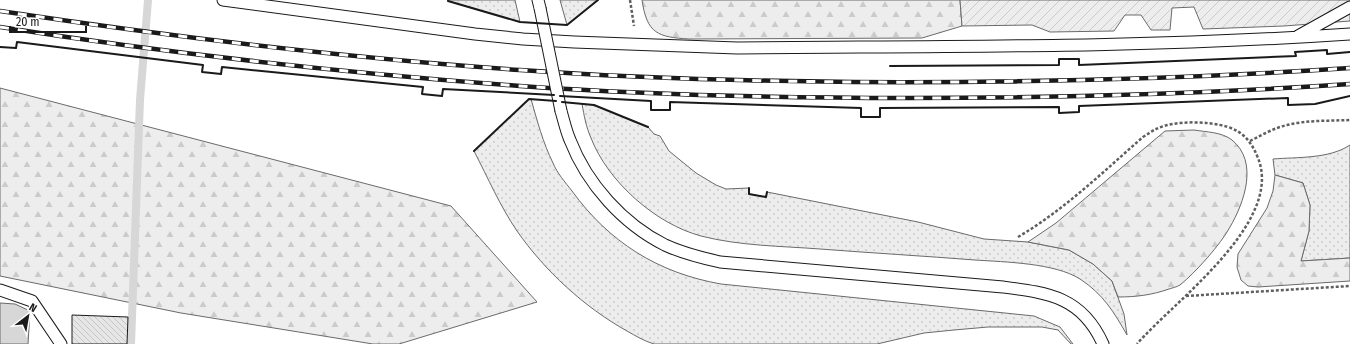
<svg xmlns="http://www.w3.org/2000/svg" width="1350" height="344" font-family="'Fira Sans Condensed',sans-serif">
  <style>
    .grass { fill: url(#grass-dots); stroke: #6a6a6a }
    .forest { fill: url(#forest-firs); stroke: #6a6a6a }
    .garden { fill: url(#garden-furrows); stroke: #6a6a6a }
    .water { fill: #d7d7d7; stroke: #6a6a6a }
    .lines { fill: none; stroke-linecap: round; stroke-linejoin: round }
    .stream { stroke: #d7d7d7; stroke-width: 8 }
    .building { fill: url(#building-back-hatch); stroke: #1a1a1a }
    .service-casing { stroke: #1a1a1a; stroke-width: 13 }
    .path { stroke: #5f5f5f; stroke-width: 2.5; stroke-dasharray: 3 2; stroke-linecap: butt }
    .service { stroke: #fff; stroke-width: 11 }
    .rail-casing { stroke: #1a1a1a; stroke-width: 4.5 }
    .rail { stroke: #fff; stroke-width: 3; stroke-dasharray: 9; stroke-linecap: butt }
    .service-bridge-casing { stroke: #1a1a1a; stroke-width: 13; stroke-linecap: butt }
    .service-bridge { stroke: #fff; stroke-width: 11 }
    .wall { stroke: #1a1a1a; stroke-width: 2 }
  </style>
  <defs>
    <pattern id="grass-dots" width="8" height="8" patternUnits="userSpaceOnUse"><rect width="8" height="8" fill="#ededed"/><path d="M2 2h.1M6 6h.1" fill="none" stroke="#cbcbcb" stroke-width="1.8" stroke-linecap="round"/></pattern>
    <pattern id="forest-firs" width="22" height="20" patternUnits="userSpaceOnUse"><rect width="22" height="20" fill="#ededed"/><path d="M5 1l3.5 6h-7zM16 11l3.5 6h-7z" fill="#cbcbcb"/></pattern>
    <pattern id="garden-furrows" width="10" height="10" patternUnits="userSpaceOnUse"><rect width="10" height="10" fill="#ededed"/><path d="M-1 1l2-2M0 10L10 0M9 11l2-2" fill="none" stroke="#cbcbcb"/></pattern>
    <pattern id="building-back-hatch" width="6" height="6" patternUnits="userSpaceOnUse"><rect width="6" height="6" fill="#e6e6e6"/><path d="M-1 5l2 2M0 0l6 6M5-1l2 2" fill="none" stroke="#c5c5c5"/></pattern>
  </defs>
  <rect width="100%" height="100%" fill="#fff"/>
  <path class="grass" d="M 447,0 L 515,0 L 520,22 L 448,1 Z
    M 560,0 L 598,0 L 567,25 Z
    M 529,99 L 531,99 C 537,120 543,143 553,163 C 557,173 565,182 572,191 C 609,242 658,273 721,284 L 1034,316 L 1060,327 L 1073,344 L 1071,344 L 1058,330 L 1042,327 L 988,327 L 954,330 L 924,333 L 877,344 L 654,344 C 644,341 636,336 627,331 C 584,307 545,271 517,231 C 500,206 488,178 474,151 Z
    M 582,104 L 594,105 L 648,127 L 654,134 L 660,136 L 669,151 L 696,173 L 716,185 L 726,189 L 749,188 L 749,194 L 766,197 L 767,192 L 918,222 L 984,239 L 1028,242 L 1069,250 L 1093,264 L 1112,281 L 1124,314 L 1127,335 C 1114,312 1103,294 1080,279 C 1055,263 1005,262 975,260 C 924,256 872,253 820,249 C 781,246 740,246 701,236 C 656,224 608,182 591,138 C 586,127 584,115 582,104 Z
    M 1350,145 L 1350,258 L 1301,261 L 1309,231 L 1310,205 L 1303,183 L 1275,175 L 1273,159 C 1298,157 1329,159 1350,145 Z"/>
  <path class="forest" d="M 642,0 L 960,0 L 962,26 L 922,38 L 689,39 C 658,37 647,34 642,0 Z
    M 0,88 L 451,206 L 537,302 L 399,344 L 373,344 L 181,313 L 0,276 Z
    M 1194,130 C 1206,132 1222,132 1232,140 C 1259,162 1244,203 1230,227 C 1221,244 1195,273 1180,285 C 1177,287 1172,288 1169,289 C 1152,295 1136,297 1118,297 L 1112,281 L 1093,264 L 1069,250 L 1028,242 L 1056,223 L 1165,131 Z
    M 1275,175 L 1303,183 L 1310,205 L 1309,231 L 1301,261 L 1350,258 L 1350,281 L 1258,287 L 1248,286 L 1241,280 L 1237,267 L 1238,254 L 1267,208 L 1273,191 Z"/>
  <path class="garden" d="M 960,0 L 1350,0 L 1350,21 L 1284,26 L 1203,29 L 1194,7 L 1172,8 L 1170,30 L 1151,30 L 1141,15 L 1125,15 L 1114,31 L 1050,32 L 1032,25 L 962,26 Z"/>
  <path class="water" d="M 0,303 L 15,304 L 30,311 L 28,344 L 0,344 Z"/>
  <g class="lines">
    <path class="stream" d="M 131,344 L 140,100 L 148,0"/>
  </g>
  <path class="building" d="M 72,315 L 128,317 L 127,344 L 72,344 Z"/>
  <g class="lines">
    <g class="service-casing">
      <path id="service" d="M 223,0 L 475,34 L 523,39 L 574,42 L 737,48 C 942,46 1146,48 1350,34
        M 538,0 L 540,8
        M 1298,36 L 1350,7
        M 561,111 C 564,121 566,131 570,140 C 587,184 623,224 665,245 C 682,253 702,258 720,262 L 1003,287 C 1049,293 1082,297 1103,344
        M 0,290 L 32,301 L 61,344"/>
    </g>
    <path class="path" d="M 630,0 L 634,26
      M 1250,141 C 1262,135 1274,128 1287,125 C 1307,120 1329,121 1350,120
      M 1018,237 C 1064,210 1103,172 1143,137 C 1148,134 1152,131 1156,129 C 1175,120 1208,121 1228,127 C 1244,132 1252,143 1258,158 C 1284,223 1174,301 1137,344
      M 1186,296 L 1350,286"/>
    <use href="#service" class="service"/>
    <g class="rail-casing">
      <path id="rail" d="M 0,11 C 173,37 346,58 520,70 C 631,78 743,81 854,82 C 1019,83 1185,79 1350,68
        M 0,27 C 172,54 346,73 520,86 C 649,95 779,98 908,98 C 1056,98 1203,94 1350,84"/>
    </g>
    <use href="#rail" class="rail"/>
    <g class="service-bridge-casing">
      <path id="service-bridge" d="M 540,8 L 561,111"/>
    </g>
    <use href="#service-bridge" class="service-bridge"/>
    <path class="wall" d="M 448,1 L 520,22 L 567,25 L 598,0
      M 0,47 L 16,48 L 17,42 L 203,65 L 202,72 L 221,74 L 222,67 L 423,87 L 422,94 L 442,96 L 443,89 L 554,95
      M 890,66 L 1059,65 L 1059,59 L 1079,59 L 1079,65 L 1296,56 L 1295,52 L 1327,50 L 1327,54 L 1350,52
      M 560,96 L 651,101 L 651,110 L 670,110 L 670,102 L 861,108 L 861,117 L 880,117 L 880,108 L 1059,107 L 1059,113 L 1079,112 L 1079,106 L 1288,98 L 1288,105 L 1315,104 L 1350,96
      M 562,102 L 594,105 L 648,127
      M 474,151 L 529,99 L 556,101
      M 749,188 L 749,194 L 766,197 L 767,192"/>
  </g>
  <g transform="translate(28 316) rotate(31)" stroke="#ffffff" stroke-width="3" paint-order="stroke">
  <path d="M0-3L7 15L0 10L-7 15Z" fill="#1a1a1a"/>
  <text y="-6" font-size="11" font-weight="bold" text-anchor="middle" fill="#1a1a1a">N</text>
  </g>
  <path d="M10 26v6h76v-6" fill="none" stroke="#1a1a1a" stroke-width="2"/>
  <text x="16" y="26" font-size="12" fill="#1a1a1a" stroke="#ffffff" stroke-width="3" paint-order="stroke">20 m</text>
</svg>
